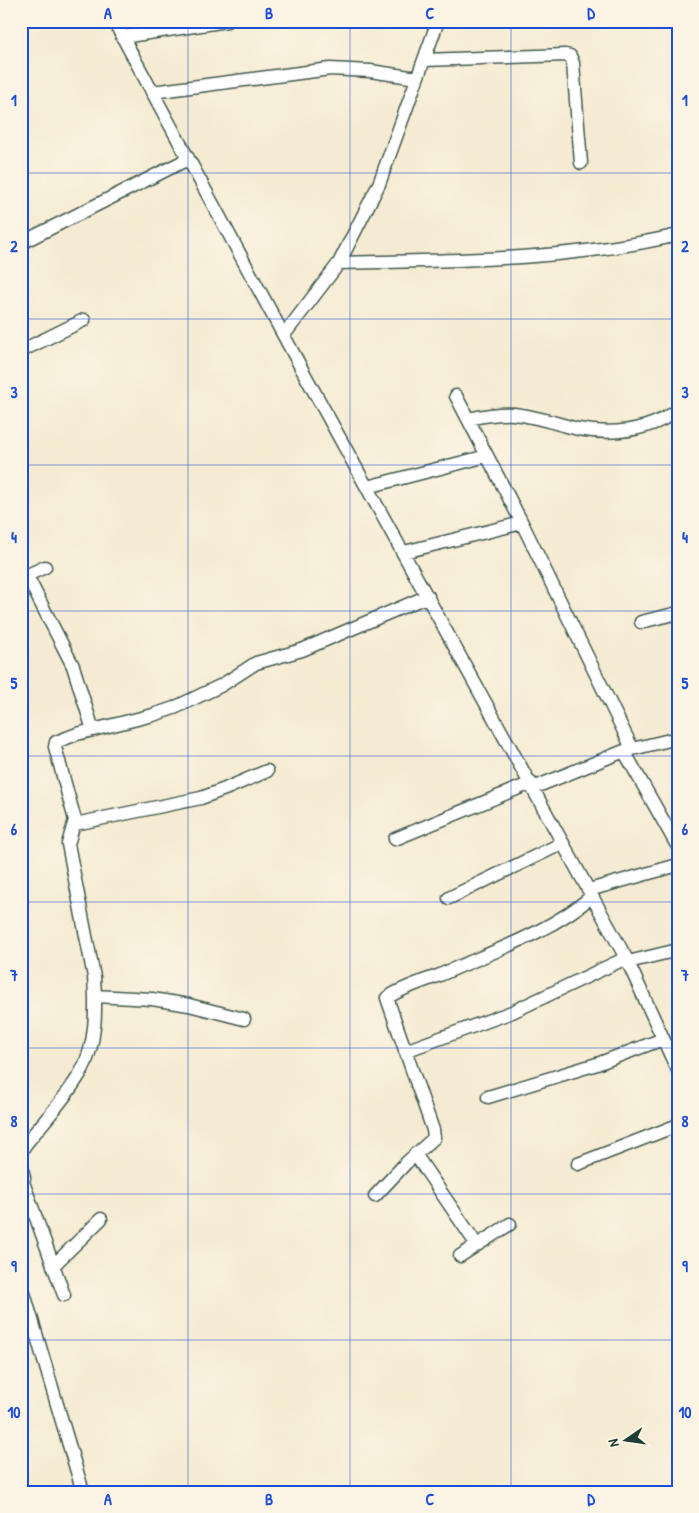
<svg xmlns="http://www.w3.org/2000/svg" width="699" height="1513" font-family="'Patrick Hand',sans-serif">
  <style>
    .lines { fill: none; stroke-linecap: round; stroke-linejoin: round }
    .minor-casing { stroke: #3f574c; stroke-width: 15 }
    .minor { stroke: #fff; stroke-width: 12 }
    .grid { fill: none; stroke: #1d4ed8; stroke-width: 1; stroke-opacity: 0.55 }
    .neatline { fill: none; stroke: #1d4ed8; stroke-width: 2 }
    .grid-label { font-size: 16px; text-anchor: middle; font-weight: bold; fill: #1d4ed8 }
  </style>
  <rect width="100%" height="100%" fill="#fcf5e5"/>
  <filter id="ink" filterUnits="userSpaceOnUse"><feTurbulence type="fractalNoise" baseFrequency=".02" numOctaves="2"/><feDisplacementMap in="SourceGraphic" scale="10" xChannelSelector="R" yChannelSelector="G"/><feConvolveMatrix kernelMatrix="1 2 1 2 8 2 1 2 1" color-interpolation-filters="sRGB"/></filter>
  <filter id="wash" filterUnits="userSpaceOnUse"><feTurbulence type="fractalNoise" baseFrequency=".0096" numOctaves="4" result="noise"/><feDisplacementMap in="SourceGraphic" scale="20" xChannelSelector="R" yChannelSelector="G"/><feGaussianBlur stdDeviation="1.12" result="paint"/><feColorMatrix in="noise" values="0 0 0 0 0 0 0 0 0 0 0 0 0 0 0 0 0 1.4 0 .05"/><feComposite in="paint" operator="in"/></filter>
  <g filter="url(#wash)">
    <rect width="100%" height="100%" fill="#f5ebd2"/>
  </g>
  <g filter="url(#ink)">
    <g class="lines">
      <g class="minor-casing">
        <path id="minor" d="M 114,21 L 305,375 L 626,958 L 672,1058
          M 122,37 L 227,21
          M 424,60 L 565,55 L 570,56 L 573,63 L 581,163
          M 152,92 L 330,69 L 370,71 L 417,78
          M 21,243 L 188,159
          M 339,263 C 452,260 567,261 678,235
          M 284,335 L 339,263 L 379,184 L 438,21
          M 21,351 L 84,320
          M 456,396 L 522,523 L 632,748
          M 468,419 C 483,416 498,413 514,414 C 536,416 557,424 578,429 C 613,435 649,431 678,410
          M 367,487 L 487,456
          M 404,552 L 522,523
          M 27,576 L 73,666 L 93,730
          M 21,578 L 45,567
          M 641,622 L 678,613
          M 624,751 L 678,847
          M 533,788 L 624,751 L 678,738
          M 75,824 L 201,798 L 225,789 L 267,771
          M 395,839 L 531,783
          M 589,890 L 678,865
          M 449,898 L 563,843
          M 628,962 L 678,950
          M 95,996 L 152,999 L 189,1005 L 244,1019
          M 405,1051 L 512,1012 L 626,958
          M 678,1055 L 672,1058 L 678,1070
          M 488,1097 L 597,1064 L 663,1039
          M 21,1152 L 25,1145 C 43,1122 68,1096 81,1072 C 97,1044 96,1008 94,977 L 68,844 L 75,820 L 55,747 L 56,742 L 77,734 L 153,715 L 174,708 L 222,685 L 256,663 L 302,650 L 428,596
          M 415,1154 L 477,1245
          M 21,1163 L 24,1178 L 21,1183
          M 578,1164 L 678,1125
          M 23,1182 L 64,1295
          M 375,1196 L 406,1163 L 434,1138 L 433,1130 L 387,998 C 401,988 424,981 440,975 C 489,953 551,932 592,896
          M 460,1256 L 510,1224
          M 53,1266 L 101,1219
          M 21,1283 L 83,1492"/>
      </g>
      <use href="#minor" class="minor"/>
    </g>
  </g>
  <path class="grid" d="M 188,21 L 188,1492M 350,21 L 350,1492M 511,21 L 511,1492M 21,173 L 678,173M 21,319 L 678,319M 21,465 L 678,465M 21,611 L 678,611M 21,756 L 678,756M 21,902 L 678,902M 21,1048 L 678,1048M 21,1194 L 678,1194M 21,1340 L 678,1340"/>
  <rect width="699" height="1513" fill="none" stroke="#fcf5e5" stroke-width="55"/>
  <g transform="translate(626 1440) rotate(257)" stroke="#fcf5e5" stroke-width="4" paint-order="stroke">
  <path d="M0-4L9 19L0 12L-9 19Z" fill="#1f3d34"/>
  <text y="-8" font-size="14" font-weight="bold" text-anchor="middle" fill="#1f3d34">N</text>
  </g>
  <rect x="28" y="28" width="644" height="1458" class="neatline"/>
  <g class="grid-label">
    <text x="108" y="19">A</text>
    <text x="269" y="19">B</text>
    <text x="430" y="19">C</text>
    <text x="591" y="19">D</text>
    <text x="14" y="106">1</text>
    <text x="685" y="106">1</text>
    <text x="14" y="252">2</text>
    <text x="685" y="252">2</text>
    <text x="14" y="398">3</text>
    <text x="685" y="398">3</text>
    <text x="14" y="543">4</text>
    <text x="685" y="543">4</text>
    <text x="14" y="689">5</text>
    <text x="685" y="689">5</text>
    <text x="14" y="835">6</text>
    <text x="685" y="835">6</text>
    <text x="14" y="981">7</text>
    <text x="685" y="981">7</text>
    <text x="14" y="1127">8</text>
    <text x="685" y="1127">8</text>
    <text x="14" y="1272">9</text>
    <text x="685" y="1272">9</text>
    <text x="14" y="1418">10</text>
    <text x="685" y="1418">10</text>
    <text x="108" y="1505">A</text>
    <text x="269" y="1505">B</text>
    <text x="430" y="1505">C</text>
    <text x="591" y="1505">D</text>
  </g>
</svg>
